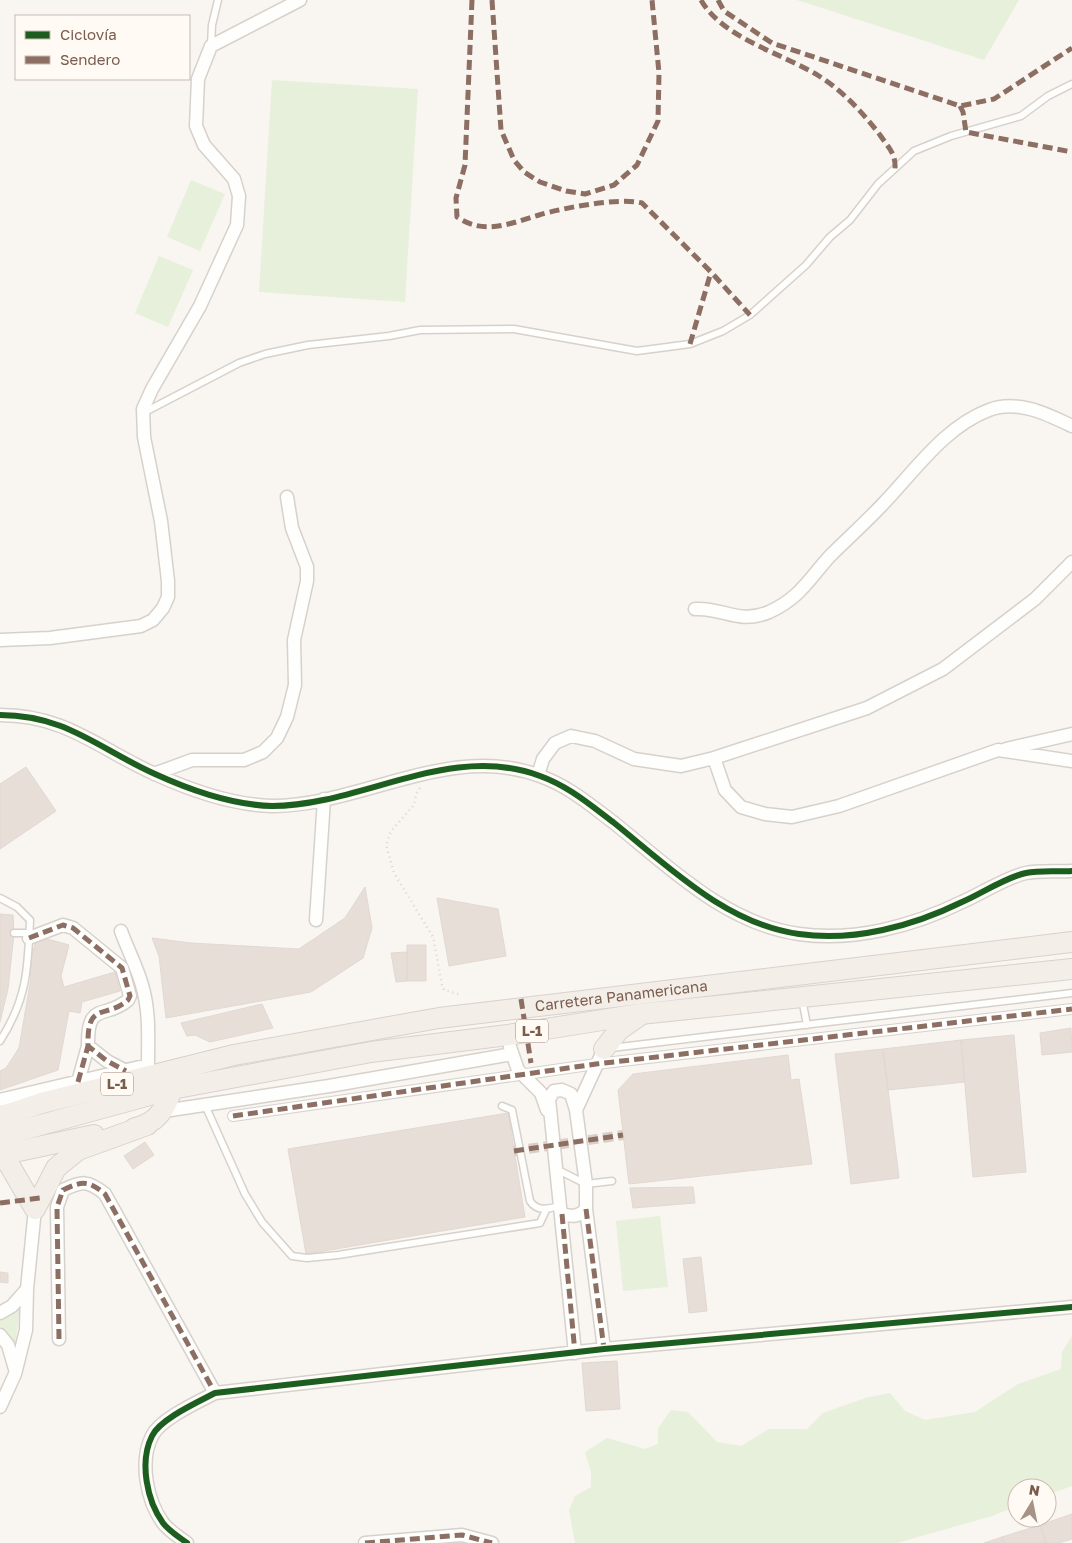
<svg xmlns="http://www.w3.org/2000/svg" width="1072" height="1543" font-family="'Golos Text',sans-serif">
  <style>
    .green { fill: #e7f0db }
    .building { fill: #e6ded7; stroke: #e2d8d2 }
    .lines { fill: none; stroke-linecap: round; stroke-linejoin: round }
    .pedestrian-tunnel { stroke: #d9cfc7; stroke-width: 10; stroke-dasharray: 10 5; stroke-linecap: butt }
    .service-casing { stroke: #d7d1cb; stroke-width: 9 }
    .pedestrian-casing { stroke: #d7d1cb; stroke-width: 12 }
    .minor-casing { stroke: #d7d1cb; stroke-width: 15 }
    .primary-casing { stroke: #dad1cc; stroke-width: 22 }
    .path { stroke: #dcd5d0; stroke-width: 2.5; stroke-dasharray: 1 4; stroke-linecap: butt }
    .service { stroke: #fefefd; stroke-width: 6 }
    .pedestrian { stroke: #fefefd; stroke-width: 10 }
    .minor { stroke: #fefefd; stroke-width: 12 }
    .primary { stroke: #f3eee8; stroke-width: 20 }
    .quiet { stroke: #8d6e63; stroke-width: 5; stroke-dasharray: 10 5; stroke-linecap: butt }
    .cycleway-casing { stroke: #fffaf3; stroke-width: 9 }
    .cycleway { stroke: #1b5e20; stroke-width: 6 }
    .labels { text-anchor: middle; stroke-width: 4; stroke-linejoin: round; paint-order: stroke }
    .shield { fill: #fffaf3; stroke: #a28b7f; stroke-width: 1 }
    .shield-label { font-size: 14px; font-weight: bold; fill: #7a5c4d }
    .street-label { font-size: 15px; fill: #7a5c4d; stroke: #fffaf3 }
  </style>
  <rect width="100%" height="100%" fill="#f9f5f0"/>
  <path class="green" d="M 797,0 L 1019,0 L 984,60 Z
    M 272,80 L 418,89 L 405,302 L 259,292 Z
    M 191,180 L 225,194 L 200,251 L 167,237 Z
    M 159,256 L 193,270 L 168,327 L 135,313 Z
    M 660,1216 L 668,1287 L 623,1291 L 616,1221 Z
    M 20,1306 L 15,1346 L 10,1335 L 0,1326 L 0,1320 L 14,1313 Z
    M 1072,1336 L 1072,1486 L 1047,1495 L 1047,1488 L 1017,1488 L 1017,1506 L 992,1516 L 897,1543 L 575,1543 L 569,1510 L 575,1496 L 591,1487 L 591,1472 L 585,1452 L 607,1438 L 645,1449 L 658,1444 L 658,1428 L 671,1410 L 688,1412 L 717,1442 L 741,1446 L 769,1429 L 807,1429 L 823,1413 L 865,1398 L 890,1393 L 905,1411 L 925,1420 L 975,1412 L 1018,1384 L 1061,1369 L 1062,1352 Z"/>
  <path class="building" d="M 26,767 L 56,811 L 0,849 L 0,784 Z
    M 365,887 L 372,928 L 363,958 L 311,992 L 166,1018 L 159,956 L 152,938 L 191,943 L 299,949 L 345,918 Z
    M 437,898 L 498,909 L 506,956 L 449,966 Z
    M 0,914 L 13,915 L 14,933 L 8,989 L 0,1022 Z
    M 37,936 L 69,945 L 61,976 L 64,987 L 115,972 L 120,991 L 82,1002 L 80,1013 L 69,1011 L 58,1070 L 0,1090 L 0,1071 L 6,1068 L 19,1048 L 31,978 L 29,967 Z
    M 407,945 L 426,945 L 426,981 L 407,981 Z
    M 407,952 L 407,981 L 396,982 L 391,953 Z
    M 262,1004 L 273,1028 L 210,1042 L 195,1035 L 187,1036 L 181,1023 Z
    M 1071,1028 L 1072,1052 L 1042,1055 L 1040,1033 Z
    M 1014,1035 L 1026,1172 L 973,1177 L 961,1040 Z
    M 961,1040 L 965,1082 L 888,1090 L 883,1049 Z
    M 883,1049 L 899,1178 L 851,1184 L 835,1054 Z
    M 788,1055 L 791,1080 L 799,1079 L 812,1164 L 629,1184 L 618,1090 L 633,1074 Z
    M 508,1113 L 525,1217 L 306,1254 L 288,1149 Z
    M 145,1142 L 154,1155 L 133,1169 L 124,1156 Z
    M 693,1187 L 695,1203 L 633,1208 L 630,1188 Z
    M 701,1257 L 707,1311 L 689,1313 L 683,1259 Z
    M 0,1272 L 8,1273 L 8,1283 L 0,1282 Z
    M 617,1361 L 620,1409 L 586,1411 L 582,1363 Z
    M 1072,1514 L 1072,1539 L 1059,1543 L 1046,1543 L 1040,1525 Z
    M 1040,1525 L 1046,1543 L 1004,1543 L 1002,1537 Z
    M 1002,1537 L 1004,1543 L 984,1543 Z"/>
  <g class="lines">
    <path class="pedestrian-tunnel" d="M 514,1151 L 623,1135"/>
    <g class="service-casing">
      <path id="service" d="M 211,45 L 212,25 L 218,0
        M 143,413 L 239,363 L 265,354 L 308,345 L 389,336 L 420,330 L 514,329 L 637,351 L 690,344 L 723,331 L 750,315 L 806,265 L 830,237 L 850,220 L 878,184 L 914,151 L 951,136 L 1021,116 L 1048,96 L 1072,84
        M 0,898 L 17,907 L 30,920 C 28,969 27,999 0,1041
        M 14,933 L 29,933
        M 802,999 L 807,1025
        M 611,1048 L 1072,993
        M 205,1105 L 245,1194 L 262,1222 L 292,1256 L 307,1258 L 338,1255 L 540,1223 L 546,1210
        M 502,1106 L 512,1110 L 530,1201 C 537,1212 548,1209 559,1206
        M 556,1169 L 586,1184 L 612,1181"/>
    </g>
    <g class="pedestrian-casing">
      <path id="pedestrian" d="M 233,1116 L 596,1064 L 1072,1009"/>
    </g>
    <g class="minor-casing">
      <path id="minor" d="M 695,609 C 723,607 738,625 769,612 C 800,598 809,579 830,556 C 847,539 865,523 882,505 C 914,472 944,427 989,410 C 1017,399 1047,414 1072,426
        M 0,640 L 50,638 L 141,626 L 153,620 L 163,608 L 168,597 L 168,581 L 161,521 L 144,437 L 143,409 L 152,389 L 200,306 L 237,225 L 239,196 L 234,179 L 204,145 L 196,126 L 198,79 L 211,46 L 300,0
        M 0,715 C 66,715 99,749 155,774 C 190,790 233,805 272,806 C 361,806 450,742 540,776 C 568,786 589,804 613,822 C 669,867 726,924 799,934 C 854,942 913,926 962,902 C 981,894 1006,877 1026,873 C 1040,870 1057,872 1072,871
        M 1006,749 L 1072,734
        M 714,758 L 725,790 L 741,807 L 765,814 L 792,817 L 839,806 L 998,750 L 1072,761
        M 154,774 L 192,760 L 244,760 L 263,752 L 277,738 L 287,717 L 295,685 L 294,640 L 307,581 L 307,567 L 292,528 L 287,497
        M 538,775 L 543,759 L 555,743 L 571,736 L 595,741 L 634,759 L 681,766 L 714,758 L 867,708 L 943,669 L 1035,599 L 1072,562
        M 316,920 L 324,799
        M 29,938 L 63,925 L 73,928 L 122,968 L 130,996 L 128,1000 C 105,1020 87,1000 88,1046 L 107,1061 L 126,1071
        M 510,1047 L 518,1070 L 541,1093 L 547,1110
        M 78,1082 L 88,1046
        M 0,1100 L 148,1065 C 148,1038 150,1012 142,985 C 137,967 127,948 121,931
        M 576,1110 L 604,1049
        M 164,1111 L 329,1086 L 512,1054
        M 562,1214 C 572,1217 579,1217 586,1209
        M 0,1313 L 12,1306 L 27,1289
        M 0,1335 L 8,1345 L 15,1369
        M 59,1339 L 57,1207 L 63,1190 C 82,1181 88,1180 105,1194 L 215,1393
        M 575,1353 L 549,1099 L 554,1091 L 562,1090 L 571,1094 L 576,1110 L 586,1184 L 586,1209 L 604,1349
        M 0,1407 L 15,1374 L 26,1330 L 27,1289 L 35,1209
        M 187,1543 C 179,1537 169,1531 163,1523 C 147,1501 139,1462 152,1436 C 160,1419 198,1402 215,1393 L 604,1349 L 1072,1307
        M 365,1543 L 462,1535 L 492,1543"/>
    </g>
    <g class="primary-casing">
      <g id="primary">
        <path d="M 604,1049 L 619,1030 L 639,1016"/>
        <path id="s1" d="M 0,1117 L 42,1103 L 234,1055 L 439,1018 L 1072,942"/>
        <path d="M 135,1128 C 157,1123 165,1110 172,1089"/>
        <path d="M 0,1136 L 172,1089 L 371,1052 L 508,1035 L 640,1014 L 1072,969"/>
        <path d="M 3,1154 L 35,1209 L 56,1168 L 78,1150 L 147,1125"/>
        <path d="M 0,1155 L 94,1135"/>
      </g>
    </g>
    <path class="path" d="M 420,788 L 416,794 L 414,805 L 391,831 L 386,845 L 394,873 L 433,937 L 442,985 L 444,990 L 462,995"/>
    <use href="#service" class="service"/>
    <use href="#pedestrian" class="pedestrian"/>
    <use href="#minor" class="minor"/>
    <use href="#primary" class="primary"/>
    <path class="quiet" d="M 472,0 L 465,165 L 456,198 L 457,217 C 485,236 511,223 539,215 C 563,208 619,197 642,203 L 711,272 L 750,315
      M 492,0 L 501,130 L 514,160 L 524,172 L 540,182 L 566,191 L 585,194 L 614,185 L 637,165 L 658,121 L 659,73 L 652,0
      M 701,0 C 722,38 784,54 819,76 C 843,91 863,113 880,135 C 888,147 896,153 895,169
      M 718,0 L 724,11 L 772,43 L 960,106 L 994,99 L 1072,48
      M 960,106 L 963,112 L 966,132 L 1072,152
      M 690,344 L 711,272
      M 29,938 L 63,925 L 73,928 L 122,968 L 130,996 L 128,1000 C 105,1020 87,1000 88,1046 L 107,1061 L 126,1071
      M 521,999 L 531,1063
      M 78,1082 L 88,1046
      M 233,1116 L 596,1064 L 1072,1009
      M 514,1151 L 623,1135
      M 0,1203 L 40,1198
      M 586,1209 L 604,1349
      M 562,1214 L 575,1353
      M 59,1339 L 57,1207 L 63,1190 C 82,1181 88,1180 105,1194 L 215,1393
      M 365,1543 L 462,1535 L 492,1543"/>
    <g class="cycleway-casing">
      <path id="cycleway" d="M 0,715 C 66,715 99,749 155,774 C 190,790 233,805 272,806 C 361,806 450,742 540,776 C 568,786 589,804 613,822 C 669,867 726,924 799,934 C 854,942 913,926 962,902 C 981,894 1006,877 1026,873 C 1040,870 1057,872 1072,871
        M 187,1543 C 179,1537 169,1531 163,1523 C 147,1501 139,1462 152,1436 C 160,1419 198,1402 215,1393 L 604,1349 L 1072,1307"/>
    </g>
    <use href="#cycleway" class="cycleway"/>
  </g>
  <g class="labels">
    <g class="shield">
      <rect x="516" y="1019.5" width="32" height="23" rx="4"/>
      <rect x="101" y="1072.5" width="32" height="23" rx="4"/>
    </g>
    <g class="shield-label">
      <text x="532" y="1036">L-1</text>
      <text x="117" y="1089">L-1</text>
    </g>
    <g class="street-label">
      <text dy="5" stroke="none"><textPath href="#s1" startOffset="634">Carretera Panamericana</textPath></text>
    </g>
  </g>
  <rect x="15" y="15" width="175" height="65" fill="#fffaf3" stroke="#cabbb1"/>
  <rect x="25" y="31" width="25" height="8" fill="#1b5e20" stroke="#cabbb1"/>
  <text x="60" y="40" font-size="15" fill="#7a5c4d">Ciclovía</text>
  <rect x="25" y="56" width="25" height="8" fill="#8d6e63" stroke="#cabbb1"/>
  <text x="60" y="65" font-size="15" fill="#7a5c4d">Sendero</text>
  <g transform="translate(1032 1503) rotate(10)"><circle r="24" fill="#fffaf3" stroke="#cabbb1"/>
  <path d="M0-4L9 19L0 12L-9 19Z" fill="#a69286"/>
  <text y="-8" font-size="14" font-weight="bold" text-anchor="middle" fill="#7a5c4d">N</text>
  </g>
</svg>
